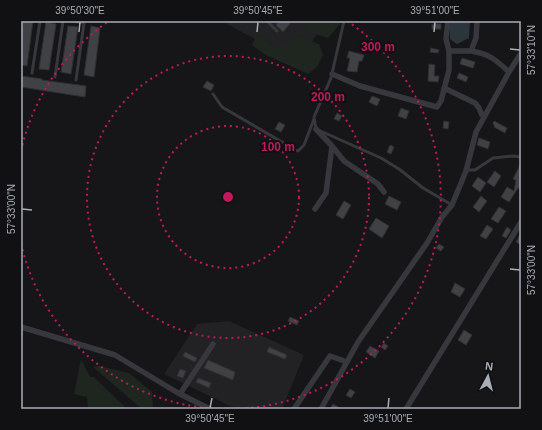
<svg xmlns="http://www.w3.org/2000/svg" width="542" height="430" font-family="Helvetica,sans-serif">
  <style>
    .built { fill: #222225 }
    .green { fill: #1e261f }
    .water { fill: #2c353c }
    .building { fill: #404145; stroke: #303034 }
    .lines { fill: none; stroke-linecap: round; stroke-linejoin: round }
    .lane { stroke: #37383d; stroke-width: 3 }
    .street { stroke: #37383d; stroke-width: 5.5 }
    .ticks { fill: none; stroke: #a8adb8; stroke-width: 1.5 }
    .ring { fill: none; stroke: #c2185b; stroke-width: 2; stroke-dasharray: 2 4 }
    .centre { fill: #c2185b; stroke: #111113; stroke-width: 2 }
    .ring-label { font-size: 12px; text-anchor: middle; font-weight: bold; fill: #c2185b; stroke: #111113; stroke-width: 4; stroke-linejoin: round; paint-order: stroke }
    .neatline { fill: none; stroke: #a8adb8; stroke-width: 1.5 }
    .ticks-label { font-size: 10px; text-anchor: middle; fill: #a8adb8 }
  </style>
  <rect width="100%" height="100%" fill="#161618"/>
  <path class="built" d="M 229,21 L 326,21 L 298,62 L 227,24 Z
    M 229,321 L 304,355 L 282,409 L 240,409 L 230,406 L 164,374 L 197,324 Z"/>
  <path class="green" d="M 309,21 L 340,21 L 340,24 L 328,38 L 304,30 Z
    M 257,35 L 279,49 L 298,36 L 319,44 L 323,55 L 317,67 L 308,74 L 266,55 L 252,45 Z
    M 81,359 L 90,377 L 94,377 L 127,409 L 88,409 L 87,397 L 74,394 Z
    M 100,366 L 129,373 L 152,392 L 153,408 L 154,409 L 142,409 L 93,367 Z"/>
  <path class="water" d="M 452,21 L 470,21 L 469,38 L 457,44 L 450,39 L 450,24 Z"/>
  <path class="building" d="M 23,21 L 33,21 L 27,66 L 21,65 L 21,35 Z
    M 279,21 L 292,21 L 283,32 L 276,25 Z
    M 46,22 L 56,24 L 49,70 L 39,69 Z
    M 432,24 L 441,24 L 441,29 L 432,29 Z
    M 68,26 L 78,27 L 71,74 L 61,72 Z
    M 91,26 L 100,28 L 94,77 L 84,75 Z
    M 431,48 L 439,50 L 438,53 L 430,52 Z
    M 349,51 L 364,55 L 362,61 L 359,61 L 357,72 L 347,71 L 350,58 L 347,58 Z
    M 462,58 L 475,62 L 473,68 L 460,64 Z
    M 429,64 L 435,65 L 434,76 L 439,76 L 438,82 L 428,81 Z
    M 459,73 L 468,77 L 466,82 L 457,78 Z
    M 21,76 L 42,79 L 42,80 L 86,86 L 85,97 L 21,87 Z
    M 207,81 L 214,85 L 211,91 L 203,87 Z
    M 372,96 L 380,99 L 377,106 L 369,102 Z
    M 401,108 L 409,111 L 406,119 L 398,116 Z
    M 337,113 L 342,116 L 339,121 L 334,119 Z
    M 444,121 L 449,122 L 448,129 L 443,128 Z
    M 494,121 L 507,128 L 505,133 L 494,127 L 495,126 L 493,124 Z
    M 279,122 L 285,125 L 281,132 L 275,129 Z
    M 479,138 L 490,142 L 488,149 L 477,145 Z
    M 390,145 L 394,147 L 391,154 L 387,152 Z
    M 521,163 L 521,180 L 520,182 L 521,189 L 518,188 L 509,202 L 501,197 L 507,187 L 514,191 L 516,180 L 513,179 Z
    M 495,171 L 501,176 L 494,187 L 487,182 Z
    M 478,177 L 486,183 L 480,192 L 472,186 Z
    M 389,196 L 401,202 L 397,210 L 385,204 Z
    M 481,196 L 487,201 L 479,212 L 473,207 Z
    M 344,201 L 351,205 L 343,219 L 336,215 Z
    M 499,207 L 506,211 L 498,223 L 491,219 Z
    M 376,218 L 389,226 L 382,238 L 369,229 Z
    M 487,225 L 493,229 L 486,239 L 480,236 Z
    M 507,227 L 511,230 L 506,238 L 502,236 Z
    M 521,233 L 521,245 L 516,242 Z
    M 439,244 L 444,247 L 441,251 L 436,248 Z
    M 455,283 L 465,289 L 460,297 L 451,292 Z
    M 290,317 L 299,321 L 297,325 L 288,321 Z
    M 464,330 L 472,335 L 466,345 L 458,340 Z
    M 384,343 L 388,346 L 385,350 L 381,347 Z
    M 370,346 L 379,351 L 375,358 L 366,352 Z
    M 269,347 L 287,355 L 285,359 L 267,352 Z
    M 185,352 L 197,358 L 195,362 L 183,356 Z
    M 208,360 L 235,372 L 233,380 L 204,368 Z
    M 180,369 L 186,371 L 183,378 L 177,376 Z
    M 198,378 L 211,383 L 209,388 L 196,382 Z
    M 350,389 L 355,392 L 351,398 L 346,395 Z
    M 333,404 L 342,409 L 330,409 Z"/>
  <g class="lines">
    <path class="lane" d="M 72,21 L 84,23 L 76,80
      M 267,21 L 277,31
      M 344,21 L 331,78 L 314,117 L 316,129 L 381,158 L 399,169 L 423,188 L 452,205
      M 32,73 L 40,21
      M 55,77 L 63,21
      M 213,94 L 222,107 L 282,142 L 291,149 L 298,151 L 304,145 L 314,119
      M 466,170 L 475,170 L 493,158 L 513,156 L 521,157"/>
    <path class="street" d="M 449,51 L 471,51 L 476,38 L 477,21
      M 471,51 C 489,54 495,59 509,72
      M 332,74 L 360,86 L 437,107 L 441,101 L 449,70 L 449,51 L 446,39 L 448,21
      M 444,88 L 475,103 L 479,108 L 482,115 L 484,117
      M 332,146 L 344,161 L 378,184 L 384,192
      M 315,209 L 326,193 L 332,146 L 316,129
      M 21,327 L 115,355 L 178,393 L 210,409
      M 180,394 L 213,344
      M 294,409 L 330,356 L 347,362
      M 321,409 L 358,342 L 427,243 L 442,217 L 452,205 L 466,171 L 476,132 L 509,72 L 521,53
      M 406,409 L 521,222"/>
  </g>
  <path class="ticks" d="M 79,32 L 80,22M 257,32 L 258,22M 434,32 L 435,22M 510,49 L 520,50M 22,209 L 32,210M 510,269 L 520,270M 210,408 L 212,398M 388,408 L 389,398"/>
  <g class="ring">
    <circle cx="228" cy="197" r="71"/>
    <circle cx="228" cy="197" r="141"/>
    <path d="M226 409A212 212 0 0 1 21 243M21 151A212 212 0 0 1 109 21M347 21A212 212 0 0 1 230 409"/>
  </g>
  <circle cx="228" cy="197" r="6" class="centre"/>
  <g class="ring-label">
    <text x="378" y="51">300 m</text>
    <text x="328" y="101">200 m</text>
    <text x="278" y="151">100 m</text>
  </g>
  <rect width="542" height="430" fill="none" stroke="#111113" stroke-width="44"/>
  <g transform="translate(488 376) rotate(7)" stroke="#111113" stroke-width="3" paint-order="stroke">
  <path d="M0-3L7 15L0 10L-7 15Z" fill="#a8adb8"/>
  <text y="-6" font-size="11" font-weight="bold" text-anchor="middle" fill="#a8adb8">N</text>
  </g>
  <rect x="22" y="22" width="498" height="386" class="neatline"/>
  <g class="ticks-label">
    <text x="80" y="14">39°50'30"E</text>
    <text x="258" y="14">39°50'45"E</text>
    <text x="435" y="14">39°51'00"E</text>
    <text transform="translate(531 50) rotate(-90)" y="4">57°33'10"N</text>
    <text transform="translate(11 209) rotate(-90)" y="4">57°33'00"N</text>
    <text transform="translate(531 270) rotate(-90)" y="4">57°33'00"N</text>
    <text x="210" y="422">39°50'45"E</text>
    <text x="388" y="422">39°51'00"E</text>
  </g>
</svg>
